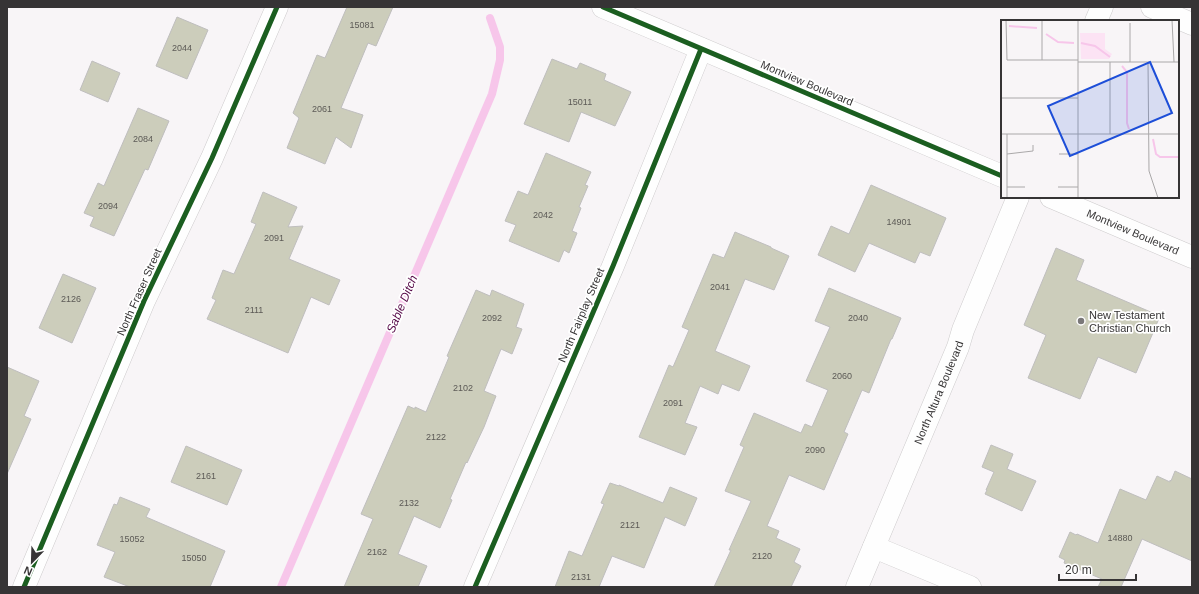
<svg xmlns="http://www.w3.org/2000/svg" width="1199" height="594" font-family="Arial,sans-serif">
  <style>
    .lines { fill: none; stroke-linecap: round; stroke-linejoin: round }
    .stream { stroke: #f7c6ea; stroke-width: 8 }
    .building { fill: #cccdbb; stroke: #bfbebe }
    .minor-casing { stroke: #cecccd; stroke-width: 23 }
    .minor { stroke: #fefefe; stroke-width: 22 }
    .cycleway-casing { stroke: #fff; stroke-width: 8 }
    .cycleway { stroke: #1b5e20; stroke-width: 5 }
    .poi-dot { fill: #7a7879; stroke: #fff; stroke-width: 1.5 }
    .labels { text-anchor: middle; stroke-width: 3.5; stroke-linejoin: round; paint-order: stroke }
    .number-label { font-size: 9px; fill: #5c5a56 }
    .street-label { font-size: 11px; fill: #363435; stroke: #fff }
    .poi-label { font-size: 11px; fill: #363435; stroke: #fff; text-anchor: start }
    .water-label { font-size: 12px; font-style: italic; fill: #580c4a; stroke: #fff }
    .inset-river { fill: none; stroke: #f7c6ea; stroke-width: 2 }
    .inset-road { fill: none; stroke: #aaa8a9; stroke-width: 1 }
    .view { fill: #1d4ed8; fill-opacity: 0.15; stroke: #1d4ed8; stroke-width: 2 }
    .inset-edge { fill: none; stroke: #363435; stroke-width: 2 }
  </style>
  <rect width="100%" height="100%" fill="#f8f5f7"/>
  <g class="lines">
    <path class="stream" d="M 281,587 L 492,94 L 500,60 L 500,47 L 490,18"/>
  </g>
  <path class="building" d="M 347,7 L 393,7 L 376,46 L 368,43 L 341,108 L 363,115 L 351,148 L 336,137 L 325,164 L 287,148 L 299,118 L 293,113 L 317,55 L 325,58 Z
    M 177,17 L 208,30 L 187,79 L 156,66 Z
    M 552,59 L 577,69 L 580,63 L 606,74 L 604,80 L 631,92 L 615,126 L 581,112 L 569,142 L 524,124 Z
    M 92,61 L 120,73 L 108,102 L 80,90 Z
    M 138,108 L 169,121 L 148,170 L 145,169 L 114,236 L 90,226 L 94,217 L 84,213 L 98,183 L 104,186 Z
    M 546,153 L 591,172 L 585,185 L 588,186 L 579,207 L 581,208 L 572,231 L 577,233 L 569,253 L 564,250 L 559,262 L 509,241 L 516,225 L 505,221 L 518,191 L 528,195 Z
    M 871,185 L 946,218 L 930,256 L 920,252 L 915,263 L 869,243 L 855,272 L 818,255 L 831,226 L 849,234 Z
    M 263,192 L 297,207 L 288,227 L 303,226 L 289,259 L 340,280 L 329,305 L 311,297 L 288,353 L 207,319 L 216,300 L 212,298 L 223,270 L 234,274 L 256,224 L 251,222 Z
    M 735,232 L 771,247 L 771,248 L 789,256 L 774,290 L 745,279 L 715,351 L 750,366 L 739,391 L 722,384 L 718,394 L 700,386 L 685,423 L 697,427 L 685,455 L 639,437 L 669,365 L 673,367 L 689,330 L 682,327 L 713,254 L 724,258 Z
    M 1056,248 L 1084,260 L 1076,280 L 1160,316 L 1136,373 L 1098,357 L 1080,399 L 1028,378 L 1046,335 L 1024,325 Z
    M 63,274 L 96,288 L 72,343 L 39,328 Z
    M 829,288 L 901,318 L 892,339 L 891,339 L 869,393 L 862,390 L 844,432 L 848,434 L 824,490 L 789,475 L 767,526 L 779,531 L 776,538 L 800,549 L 794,562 L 801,566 L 791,587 L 714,587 L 731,550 L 729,550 L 751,501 L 725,491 L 744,447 L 740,445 L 754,413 L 801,433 L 805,424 L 812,427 L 828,390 L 806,381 L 830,327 L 815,321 Z
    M 476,290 L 490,296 L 492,290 L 524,304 L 516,327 L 522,329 L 512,354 L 501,349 L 484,391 L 496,396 L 484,427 L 467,463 L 466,462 L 450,499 L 452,500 L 440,528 L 414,516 L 398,554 L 427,566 L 418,587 L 344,587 L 373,519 L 361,514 L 408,406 L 415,409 L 415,407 L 426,412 L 449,357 L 447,356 Z
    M 7,367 L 39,381 L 24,416 L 31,419 L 7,474 Z
    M 991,445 L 1013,454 L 1007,469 L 1036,481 L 1022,511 L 985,494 L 987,490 L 986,490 L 994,472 L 982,467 Z
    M 186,446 L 242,470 L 227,505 L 171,482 Z
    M 1175,471 L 1192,479 L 1192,561 L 1142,539 L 1121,587 L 1098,587 L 1102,579 L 1064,563 L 1065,560 L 1059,557 L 1070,532 L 1076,535 L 1077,534 L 1098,543 L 1120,489 L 1146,500 L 1157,476 L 1170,482 L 1170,480 L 1171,481 Z
    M 610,483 L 619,486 L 619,485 L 663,503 L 670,487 L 697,498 L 685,526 L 665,517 L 644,568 L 612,556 L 599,587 L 555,587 L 569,551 L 582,556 L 604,504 L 601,503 Z
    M 120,497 L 150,509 L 146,517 L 225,551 L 210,587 L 130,587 L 104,577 L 115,552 L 97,545 L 114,504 L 117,505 Z"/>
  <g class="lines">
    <g class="minor-casing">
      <g id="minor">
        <path d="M 603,7 L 1002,176"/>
        <path d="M 1152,7 L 1192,24"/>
        <path d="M 1096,21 L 1102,7"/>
        <path id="s1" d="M 1051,197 L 1192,257"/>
        <path d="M 874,547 L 970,587"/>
        <path d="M 24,587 L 144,301 L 212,158 L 277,7"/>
        <path d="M 475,587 L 613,266 L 701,49"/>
        <path id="s2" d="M 857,587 L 958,347 L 963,330 L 1018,197"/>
      </g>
    </g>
    <use href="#minor" class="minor"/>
    <g class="cycleway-casing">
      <path id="cycleway" d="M 603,7 L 1002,176
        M 24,587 L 144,301 L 212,158 L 277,7
        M 475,587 L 613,266 L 701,49"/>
    </g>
    <use href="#cycleway" class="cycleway"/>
  </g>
  <circle class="poi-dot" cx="1081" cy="321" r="4"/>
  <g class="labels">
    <g class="number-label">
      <text x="362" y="28">15081</text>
      <text x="182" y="51">2044</text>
      <text x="580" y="105">15011</text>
      <text x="322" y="112">2061</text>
      <text x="143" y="142">2084</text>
      <text x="108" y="209">2094</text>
      <text x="543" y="218">2042</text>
      <text x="899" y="225">14901</text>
      <text x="274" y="241">2091</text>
      <text x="720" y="290">2041</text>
      <text x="71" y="302">2126</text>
      <text x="254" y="313">2111</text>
      <text x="492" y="321">2092</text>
      <text x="858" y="321">2040</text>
      <text x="842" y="379">2060</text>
      <text x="463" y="391">2102</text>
      <text x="673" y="406">2091</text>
      <text x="436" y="440">2122</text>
      <text x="815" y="453">2090</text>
      <text x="206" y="479">2161</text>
      <text x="409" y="506">2132</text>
      <text x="630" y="528">2121</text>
      <text x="1120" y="541">14880</text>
      <text x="132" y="542">15052</text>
      <text x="377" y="555">2162</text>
      <text x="762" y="559">2120</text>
      <text x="194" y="561">15050</text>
      <text x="581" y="580">2131</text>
    </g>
    <g class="street-label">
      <text transform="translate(807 83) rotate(23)" y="4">Montview Boulevard</text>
      <text dy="4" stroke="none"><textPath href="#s1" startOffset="89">Montview Boulevard</textPath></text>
      <text transform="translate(139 292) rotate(-66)" y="4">North Fraser Street</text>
      <text transform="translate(581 315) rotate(-67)" y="4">North Fairplay Street</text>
      <text dy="4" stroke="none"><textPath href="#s2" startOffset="211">North Altura Boulevard</textPath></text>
    </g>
    <g class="poi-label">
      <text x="1089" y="319">New Testament<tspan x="1089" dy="13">Christian Church</tspan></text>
    </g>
    <g class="water-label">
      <text transform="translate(402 304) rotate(-67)" y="4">Sable Ditch</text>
    </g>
  </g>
  <g transform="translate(1001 20)">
    <rect width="178" height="178" fill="#f8f5f7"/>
    <path d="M 79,13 L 104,13 L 104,29 L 111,34 L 108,39 L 80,39 Z" fill="#fce3f4"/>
    <path class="inset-river" d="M 8,6 L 36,8M 45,14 L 57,22 L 73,23M 80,23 L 94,26 L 109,37M 121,46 L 126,52 L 126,103 L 128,109M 152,119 L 155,134 L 159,137 L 178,137"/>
    <path class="inset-road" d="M 5,0 L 6,40 L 77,40M 41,0 L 41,40M 171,0 L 173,42M 129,3 L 129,42M 77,42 L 178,42M 109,42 L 109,114M 147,42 L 148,151 L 157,178M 0,78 L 77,78M 0,114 L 178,114M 6,114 L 6,178M 6,134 L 32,131 L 32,125M 58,134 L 77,134M 6,167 L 24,167M 57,167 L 77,167M 77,178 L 77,0"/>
    <path class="view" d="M 149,42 L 171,93 L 69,136 L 47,86 Z"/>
    <rect width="178" height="178" class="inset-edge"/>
  </g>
  <rect width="1199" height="594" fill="none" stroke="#363435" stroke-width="16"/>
  <g transform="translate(32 562) rotate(203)" stroke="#ffffff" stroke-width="3" paint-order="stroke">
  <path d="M0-3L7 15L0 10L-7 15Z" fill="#363435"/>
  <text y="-6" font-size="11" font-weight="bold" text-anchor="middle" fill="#363435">N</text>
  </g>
  <path d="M1059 574v6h77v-6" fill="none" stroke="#363435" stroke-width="2"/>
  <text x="1065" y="574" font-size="12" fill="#363435" stroke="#ffffff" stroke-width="3" paint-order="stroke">20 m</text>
</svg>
